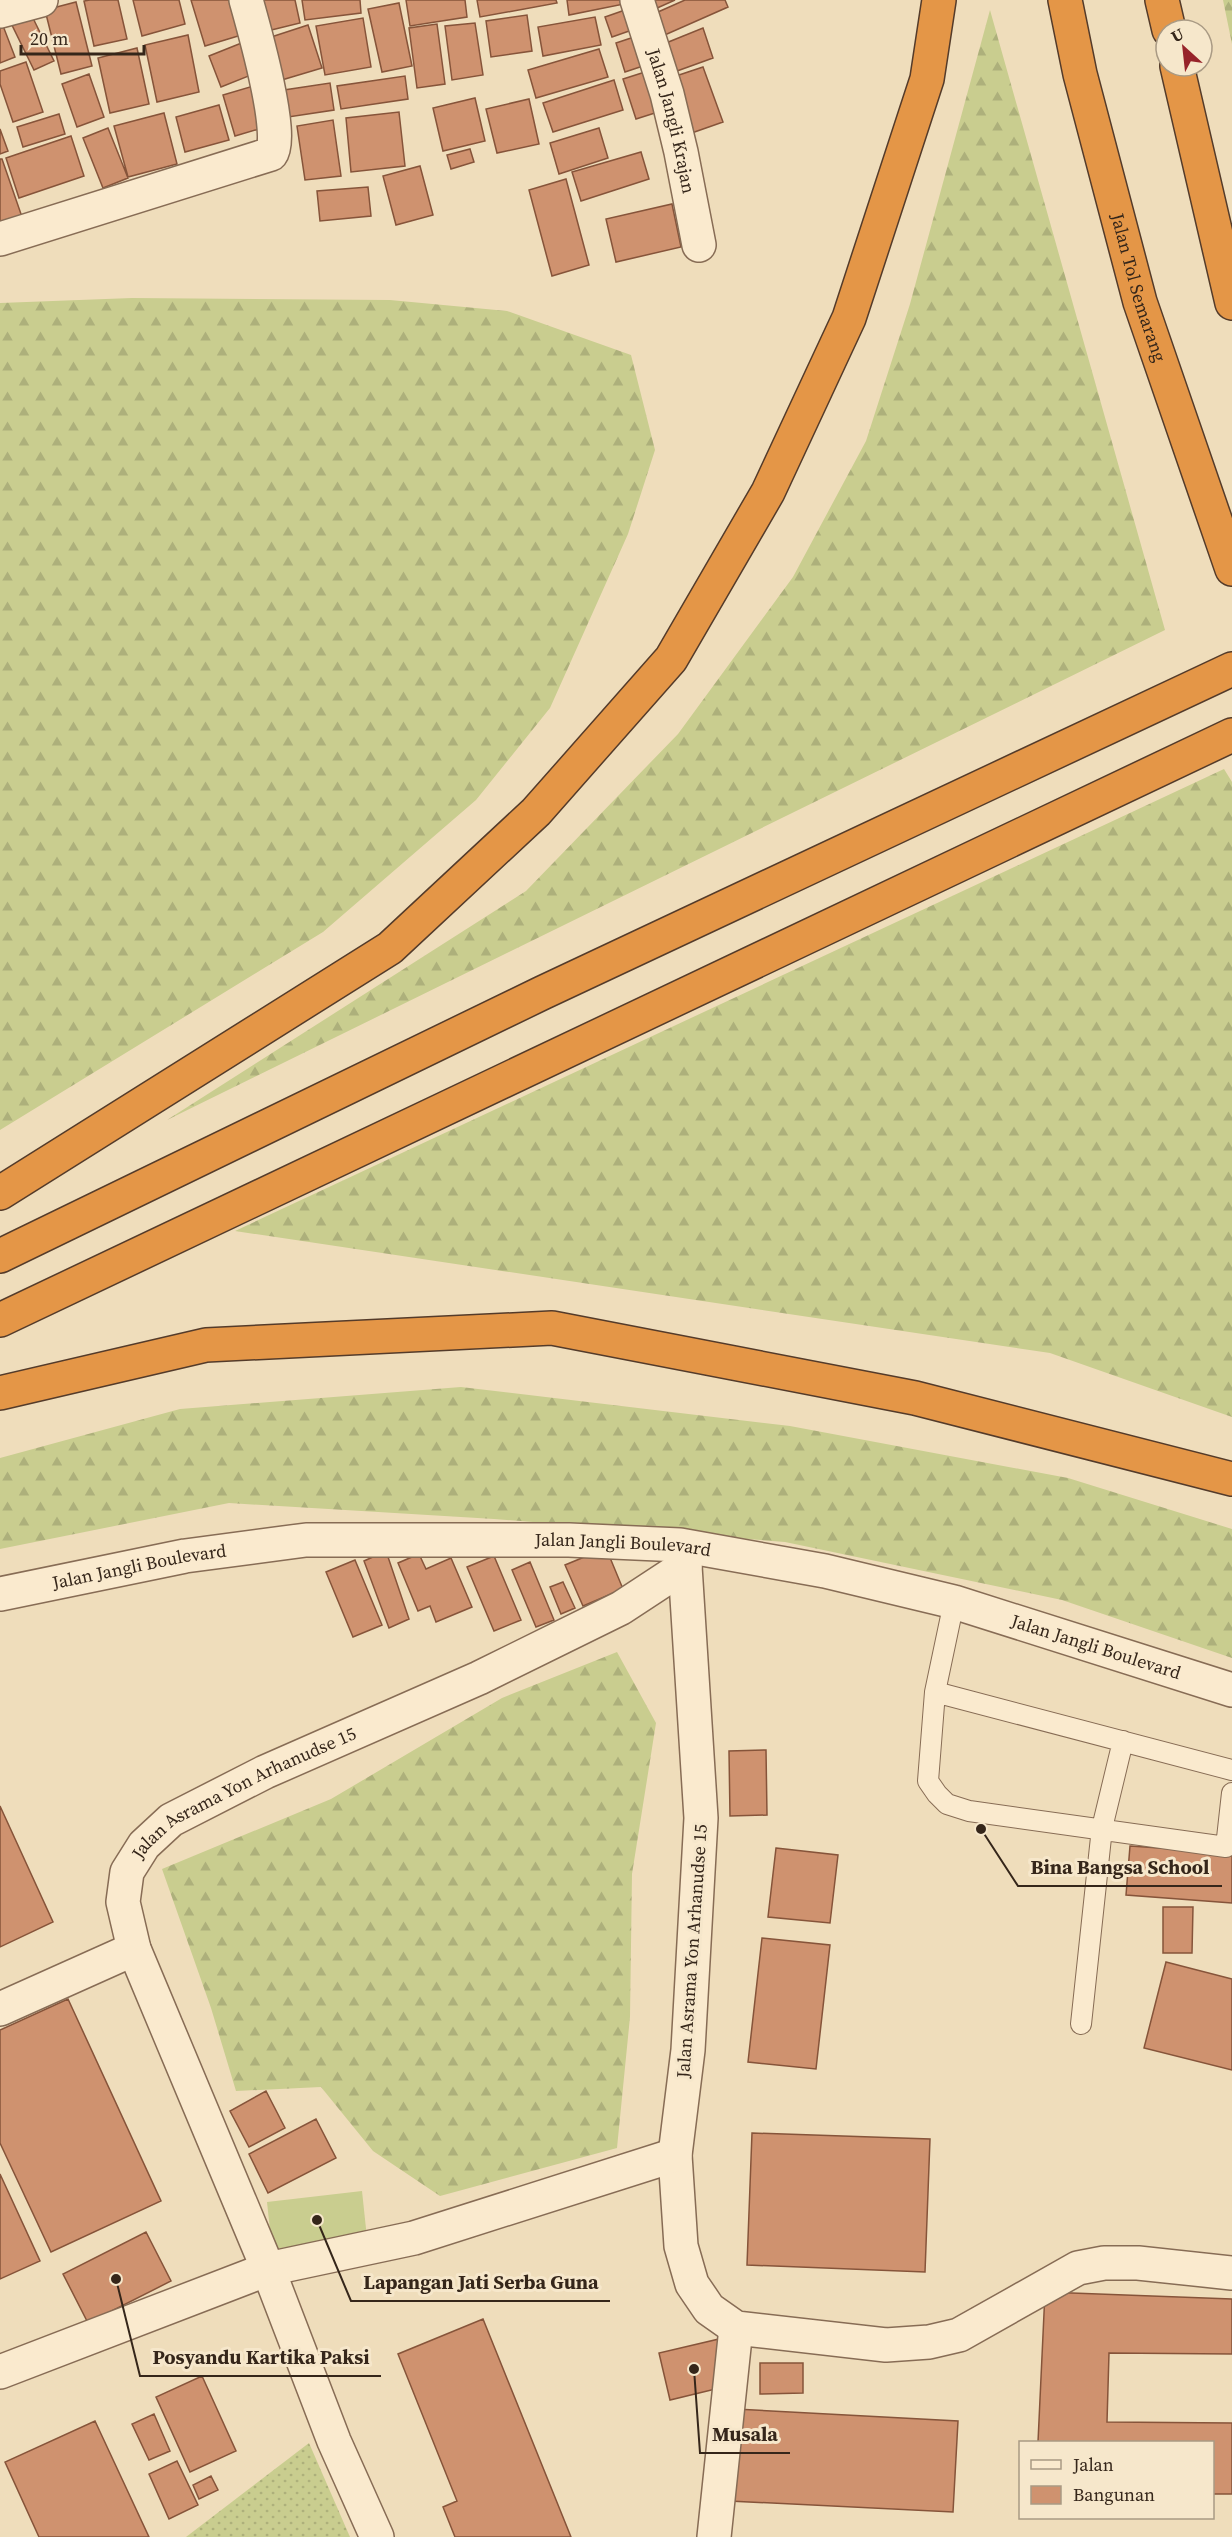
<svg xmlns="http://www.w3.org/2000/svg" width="1232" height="2537" font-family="'Source Serif 4',serif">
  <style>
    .grass { fill: url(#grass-dots) }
    .forest { fill: url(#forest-firs) }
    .garden { fill: #c9cd8f }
    .building { fill: #cf926f; stroke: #86543a; stroke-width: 1.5 }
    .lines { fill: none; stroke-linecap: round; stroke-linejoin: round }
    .service-casing { stroke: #876c55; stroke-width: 22 }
    .minor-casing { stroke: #876c55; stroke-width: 36 }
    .tertiary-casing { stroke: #876c55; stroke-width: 36 }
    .motorway-casing { stroke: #543b2a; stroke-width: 36 }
    .service { stroke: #faeace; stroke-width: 20 }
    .minor { stroke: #faeace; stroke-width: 33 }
    .tertiary { stroke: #faeace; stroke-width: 33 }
    .motorway { stroke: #e49647; stroke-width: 33 }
    .labels { text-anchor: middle; stroke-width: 6; stroke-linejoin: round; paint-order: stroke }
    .street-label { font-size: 18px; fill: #35261a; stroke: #f6e7cb }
    .leader { fill: none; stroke: #35261a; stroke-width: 2 }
    .callout-dot { fill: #35261a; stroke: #f6e7cb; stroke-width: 2 }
    .callout-label { font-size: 20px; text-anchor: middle; font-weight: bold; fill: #35261a; stroke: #f6e7cb; stroke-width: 6; stroke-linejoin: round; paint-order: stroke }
  </style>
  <defs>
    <pattern id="grass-dots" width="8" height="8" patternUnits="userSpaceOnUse" patternTransform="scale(1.5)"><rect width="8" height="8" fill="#c9cd8f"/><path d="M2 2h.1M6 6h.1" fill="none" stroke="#adb07b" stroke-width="1.8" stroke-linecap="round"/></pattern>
    <pattern id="forest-firs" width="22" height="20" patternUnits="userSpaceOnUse" patternTransform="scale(1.5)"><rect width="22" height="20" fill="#c9cd8f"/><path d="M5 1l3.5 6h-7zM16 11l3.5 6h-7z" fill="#adb07b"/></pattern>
  </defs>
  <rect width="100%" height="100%" fill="#efddbb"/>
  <path class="grass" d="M 309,2443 L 350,2537 L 186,2537 Z"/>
  <path class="forest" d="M 1223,0 L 1232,0 L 1232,44 Z
    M 990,10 L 1165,630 L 167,1120 L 526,891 L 678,734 L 793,577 L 866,441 L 910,304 Z
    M 132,298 L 390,300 L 507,311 L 631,355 L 655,450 L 628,534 L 550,708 L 476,800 L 323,932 L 0,1130 L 0,303 Z
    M 1224,769 L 1232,782 L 1232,1417 L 1050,1353 L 235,1231 Z
    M 461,1387 L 790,1426 L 1068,1478 L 1232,1529 L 1232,1658 L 1062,1600 L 785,1542 L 494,1519 L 229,1503 L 0,1549 L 0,1458 L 180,1409 Z
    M 617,1652 L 656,1723 L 632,1874 L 630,2017 L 617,2148 L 440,2196 L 373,2151 L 321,2087 L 236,2091 L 211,2008 L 162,1869 L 331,1799 L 502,1698 Z"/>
  <path class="garden" d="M 362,2191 L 367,2238 L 272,2249 L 267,2202 Z"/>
  <path class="building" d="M 90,0 L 118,0 L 127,39 L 94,46 L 84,1 Z
    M 133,0 L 179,0 L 185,24 L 142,36 Z
    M 191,0 L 238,0 L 248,33 L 205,46 Z
    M 252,0 L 295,0 L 300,23 L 259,33 Z
    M 302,0 L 360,0 L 361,13 L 305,20 Z
    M 406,0 L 465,0 L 467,17 L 410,26 Z
    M 477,0 L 556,0 L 557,3 L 480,17 Z
    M 567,0 L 623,0 L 624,4 L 569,15 Z
    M 651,0 L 675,0 L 655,9 Z
    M 685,0 L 725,0 L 728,7 L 658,38 L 649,16 Z
    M 76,2 L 92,66 L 61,74 L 45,10 Z
    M 399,3 L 412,66 L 382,72 L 368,9 Z
    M 28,8 L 54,61 L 34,70 L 8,17 Z
    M 625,10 L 632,30 L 612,37 L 605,17 Z
    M 527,15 L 532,51 L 491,57 L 486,21 Z
    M 595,17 L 601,45 L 543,56 L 538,27 Z
    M 0,18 L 15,57 L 0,63 Z
    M 363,18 L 371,67 L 325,75 L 316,26 Z
    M 475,23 L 483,75 L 452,80 L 445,26 Z
    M 437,24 L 445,84 L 417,88 L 409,28 Z
    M 308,25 L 322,68 L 275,82 L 262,40 Z
    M 703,28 L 713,58 L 677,71 L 666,43 Z
    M 188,35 L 199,92 L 157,102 L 145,45 Z
    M 637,36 L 646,65 L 625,72 L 616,43 Z
    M 249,40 L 261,71 L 221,87 L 209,56 Z
    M 137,48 L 149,104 L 110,113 L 98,58 Z
    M 599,49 L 608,77 L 536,98 L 528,70 Z
    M 26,62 L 43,112 L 13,122 L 0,84 L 0,71 Z
    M 703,67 L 723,122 L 686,135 L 667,79 Z
    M 645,72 L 658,112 L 636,119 L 623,79 Z
    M 89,74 L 104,117 L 77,127 L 62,84 Z
    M 405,76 L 408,99 L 341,109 L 337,86 Z
    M 614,80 L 623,110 L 553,132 L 543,103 Z
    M 330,83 L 334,110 L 275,119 L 271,92 Z
    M 257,85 L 269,126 L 235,136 L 223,95 Z
    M 475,98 L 485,141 L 443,151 L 433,108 Z
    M 529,99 L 539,144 L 497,153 L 486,109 Z
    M 219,105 L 229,140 L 185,152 L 176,117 Z
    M 399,112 L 405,166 L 351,172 L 346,118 Z
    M 164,113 L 177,164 L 128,177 L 114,126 Z
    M 59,114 L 65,134 L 23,147 L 17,127 Z
    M 333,120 L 341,176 L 305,180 L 297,126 Z
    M 108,128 L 128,178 L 103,188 L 83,138 Z
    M 599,128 L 608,158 L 559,174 L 550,143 Z
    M 0,129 L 8,151 L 0,154 Z
    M 71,136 L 84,176 L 19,198 L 6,158 Z
    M 470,149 L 474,162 L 451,169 L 447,155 Z
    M 641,152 L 649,179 L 581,201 L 572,172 Z
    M 0,159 L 2,159 L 22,217 L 0,224 Z
    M 420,166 L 433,215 L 396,225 L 383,176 Z
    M 566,179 L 589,265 L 552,276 L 529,190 Z
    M 368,187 L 371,216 L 320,221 L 317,191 Z
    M 672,204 L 681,247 L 616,262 L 606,219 Z
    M 606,1548 L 623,1589 L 583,1606 L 565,1565 Z
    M 386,1551 L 409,1619 L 389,1628 L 364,1561 Z
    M 419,1554 L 426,1569 L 451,1558 L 472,1607 L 436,1622 L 430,1606 L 418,1611 L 398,1563 Z
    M 494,1556 L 521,1620 L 494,1631 L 467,1567 Z
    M 355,1560 L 382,1625 L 353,1637 L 326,1572 Z
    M 530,1562 L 554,1620 L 536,1627 L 512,1570 Z
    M 563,1582 L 575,1608 L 561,1614 L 550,1587 Z
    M 766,1750 L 767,1815 L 730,1816 L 729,1751 Z
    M 0,1806 L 53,1922 L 0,1947 Z
    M 1130,1846 L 1232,1853 L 1232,1903 L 1126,1895 Z
    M 776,1848 L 838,1855 L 830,1923 L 768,1917 Z
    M 1163,1907 L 1193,1907 L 1192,1953 L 1163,1953 Z
    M 762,1938 L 830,1945 L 816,2069 L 748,2062 Z
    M 1166,1962 L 1232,1979 L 1232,2070 L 1144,2048 Z
    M 68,1999 L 161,2201 L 51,2252 L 0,2143 L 0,2030 Z
    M 266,2091 L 285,2128 L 249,2147 L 230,2111 Z
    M 316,2119 L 336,2158 L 268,2193 L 249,2154 Z
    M 752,2133 L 930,2139 L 925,2272 L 747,2265 Z
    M 0,2174 L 40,2261 L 0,2279 Z
    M 146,2232 L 171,2281 L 88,2323 L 63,2274 Z
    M 1045,2292 L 1232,2299 L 1232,2354 L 1109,2353 L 1107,2422 L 1232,2423 L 1232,2494 L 1212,2494 L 1212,2442 L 1038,2442 Z
    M 483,2319 L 571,2537 L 455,2537 L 443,2507 L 457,2501 L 398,2354 Z
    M 719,2339 L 728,2386 L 670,2400 L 659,2353 Z
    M 760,2363 L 803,2363 L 803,2393 L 760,2394 Z
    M 202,2376 L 236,2451 L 190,2472 L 156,2397 Z
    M 735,2409 L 958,2421 L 953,2512 L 729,2501 Z
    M 154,2414 L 170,2451 L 149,2460 L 132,2424 Z
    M 95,2421 L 149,2537 L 39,2537 L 5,2462 Z
    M 177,2461 L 198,2505 L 169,2519 L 149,2474 Z
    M 211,2476 L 218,2490 L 199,2499 L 193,2485 Z"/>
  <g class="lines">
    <g class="service-casing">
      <path id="service" d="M 954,1602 L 935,1692 L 928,1781 L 937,1794 L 947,1804 L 969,1811 L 1226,1847 L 1232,1793
        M 935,1692 L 1232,1770
        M 1081,2024 L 1102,1828 L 1123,1741"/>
    </g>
    <g class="minor-casing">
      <g id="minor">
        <path id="s1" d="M 637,0 L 667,94 L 681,152 L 699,245"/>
        <path d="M 0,11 L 41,0"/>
        <path d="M 0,239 L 271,154 C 285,136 253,25 246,0"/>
        <path d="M 681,1550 L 685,1566 L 701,1818 L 688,2050 L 675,2155 L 681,2246 L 692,2284 L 709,2309 L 736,2328 L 886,2345 L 929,2342 L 959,2335 L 1078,2268 L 1104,2263 L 1138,2263 L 1232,2273"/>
        <path d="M 0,2009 L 134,1949"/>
        <path d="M 0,2372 L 268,2269 L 414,2238 L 675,2155"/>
        <path id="s2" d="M 377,2537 L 334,2441 L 268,2269 L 134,1949 L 123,1902 L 127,1872 L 144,1845 L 171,1820 L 265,1772 L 479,1678 L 621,1608 L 685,1566"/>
        <path d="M 714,2537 L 736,2328"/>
      </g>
    </g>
    <g class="tertiary-casing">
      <g id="tertiary">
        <path id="s3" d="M 0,1594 L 185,1556 L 306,1540 L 569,1540 L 680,1545 L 825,1571 L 954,1602 L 1232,1690"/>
      </g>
    </g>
    <g class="motorway-casing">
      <g id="motorway">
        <path id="s4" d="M 1065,0 L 1080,74 L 1140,302 L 1232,569"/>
        <path d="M 1162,0 L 1169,30"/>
        <path d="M 1177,66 L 1232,303"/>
        <path d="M 0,1193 L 390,948 L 536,812 L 671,659 L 768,492 L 849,318 L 927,79 L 939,0"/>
        <path d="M 0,1256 L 542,993 L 1232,669"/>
        <path d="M 0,1320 L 1232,735"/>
        <path d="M 0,1393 L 206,1345 L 552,1328 L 915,1398 L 1232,1479"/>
      </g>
    </g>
    <use href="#service" class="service"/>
    <use href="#minor" class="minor"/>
    <use href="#tertiary" class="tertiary"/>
    <use href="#motorway" class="motorway"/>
  </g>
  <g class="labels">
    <g class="street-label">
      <text dy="6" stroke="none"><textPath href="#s1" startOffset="126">Jalan Jangli Krajan</textPath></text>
      <text dy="6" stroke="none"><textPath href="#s4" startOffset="297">Jalan Tol Semarang</textPath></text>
      <text dy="6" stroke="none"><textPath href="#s3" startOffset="628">Jalan Jangli Boulevard</textPath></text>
      <text dy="6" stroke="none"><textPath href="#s3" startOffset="142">Jalan Jangli Boulevard</textPath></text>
      <text dy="6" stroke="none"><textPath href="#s3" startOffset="1114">Jalan Jangli Boulevard</textPath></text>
      <text dy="6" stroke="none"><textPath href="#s2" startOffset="860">Jalan Asrama Yon Arhanudse 15</textPath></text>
      <text transform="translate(692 1951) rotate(-86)" y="6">Jalan Asrama Yon Arhanudse 15</text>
    </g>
  </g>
  <path class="leader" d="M981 1829L1018 1886H1222M317 2220L351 2301H610M116 2279L140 2376H381M694 2369L700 2453H790"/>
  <g class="callout-dot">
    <circle cx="981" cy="1829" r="6"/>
    <circle cx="317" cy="2220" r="6"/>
    <circle cx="116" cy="2279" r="6"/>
    <circle cx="694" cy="2369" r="6"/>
  </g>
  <g class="callout-label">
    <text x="1120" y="1874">Bina Bangsa School</text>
    <text x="481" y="2289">Lapangan Jati Serba Guna</text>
    <text x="261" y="2364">Posyandu Kartika Paksi</text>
    <text x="745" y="2441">Musala</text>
  </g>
  <rect x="1019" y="2441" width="195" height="78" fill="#f6e7cb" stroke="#a99a84" stroke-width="1.5"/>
  <rect x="1031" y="2460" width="30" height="9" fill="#faeace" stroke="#a99a84" stroke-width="1.5"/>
  <text x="1073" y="2471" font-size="18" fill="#35261a">Jalan</text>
  <rect x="1031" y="2486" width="30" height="18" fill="#cf926f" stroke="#a99a84" stroke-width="1.5"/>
  <text x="1073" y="2501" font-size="18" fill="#35261a">Bangunan</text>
  <g transform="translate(1184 48) rotate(333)"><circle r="28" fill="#f6e7cb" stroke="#a99a84" stroke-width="1.5"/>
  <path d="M0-4.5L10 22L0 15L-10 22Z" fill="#97232a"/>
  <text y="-9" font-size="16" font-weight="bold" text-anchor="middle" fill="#35261a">U</text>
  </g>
  <path d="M21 45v9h123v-9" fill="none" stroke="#35261a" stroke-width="3"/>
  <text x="30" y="45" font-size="18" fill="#35261a" stroke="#f6e7cb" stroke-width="4.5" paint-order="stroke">20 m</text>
</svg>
